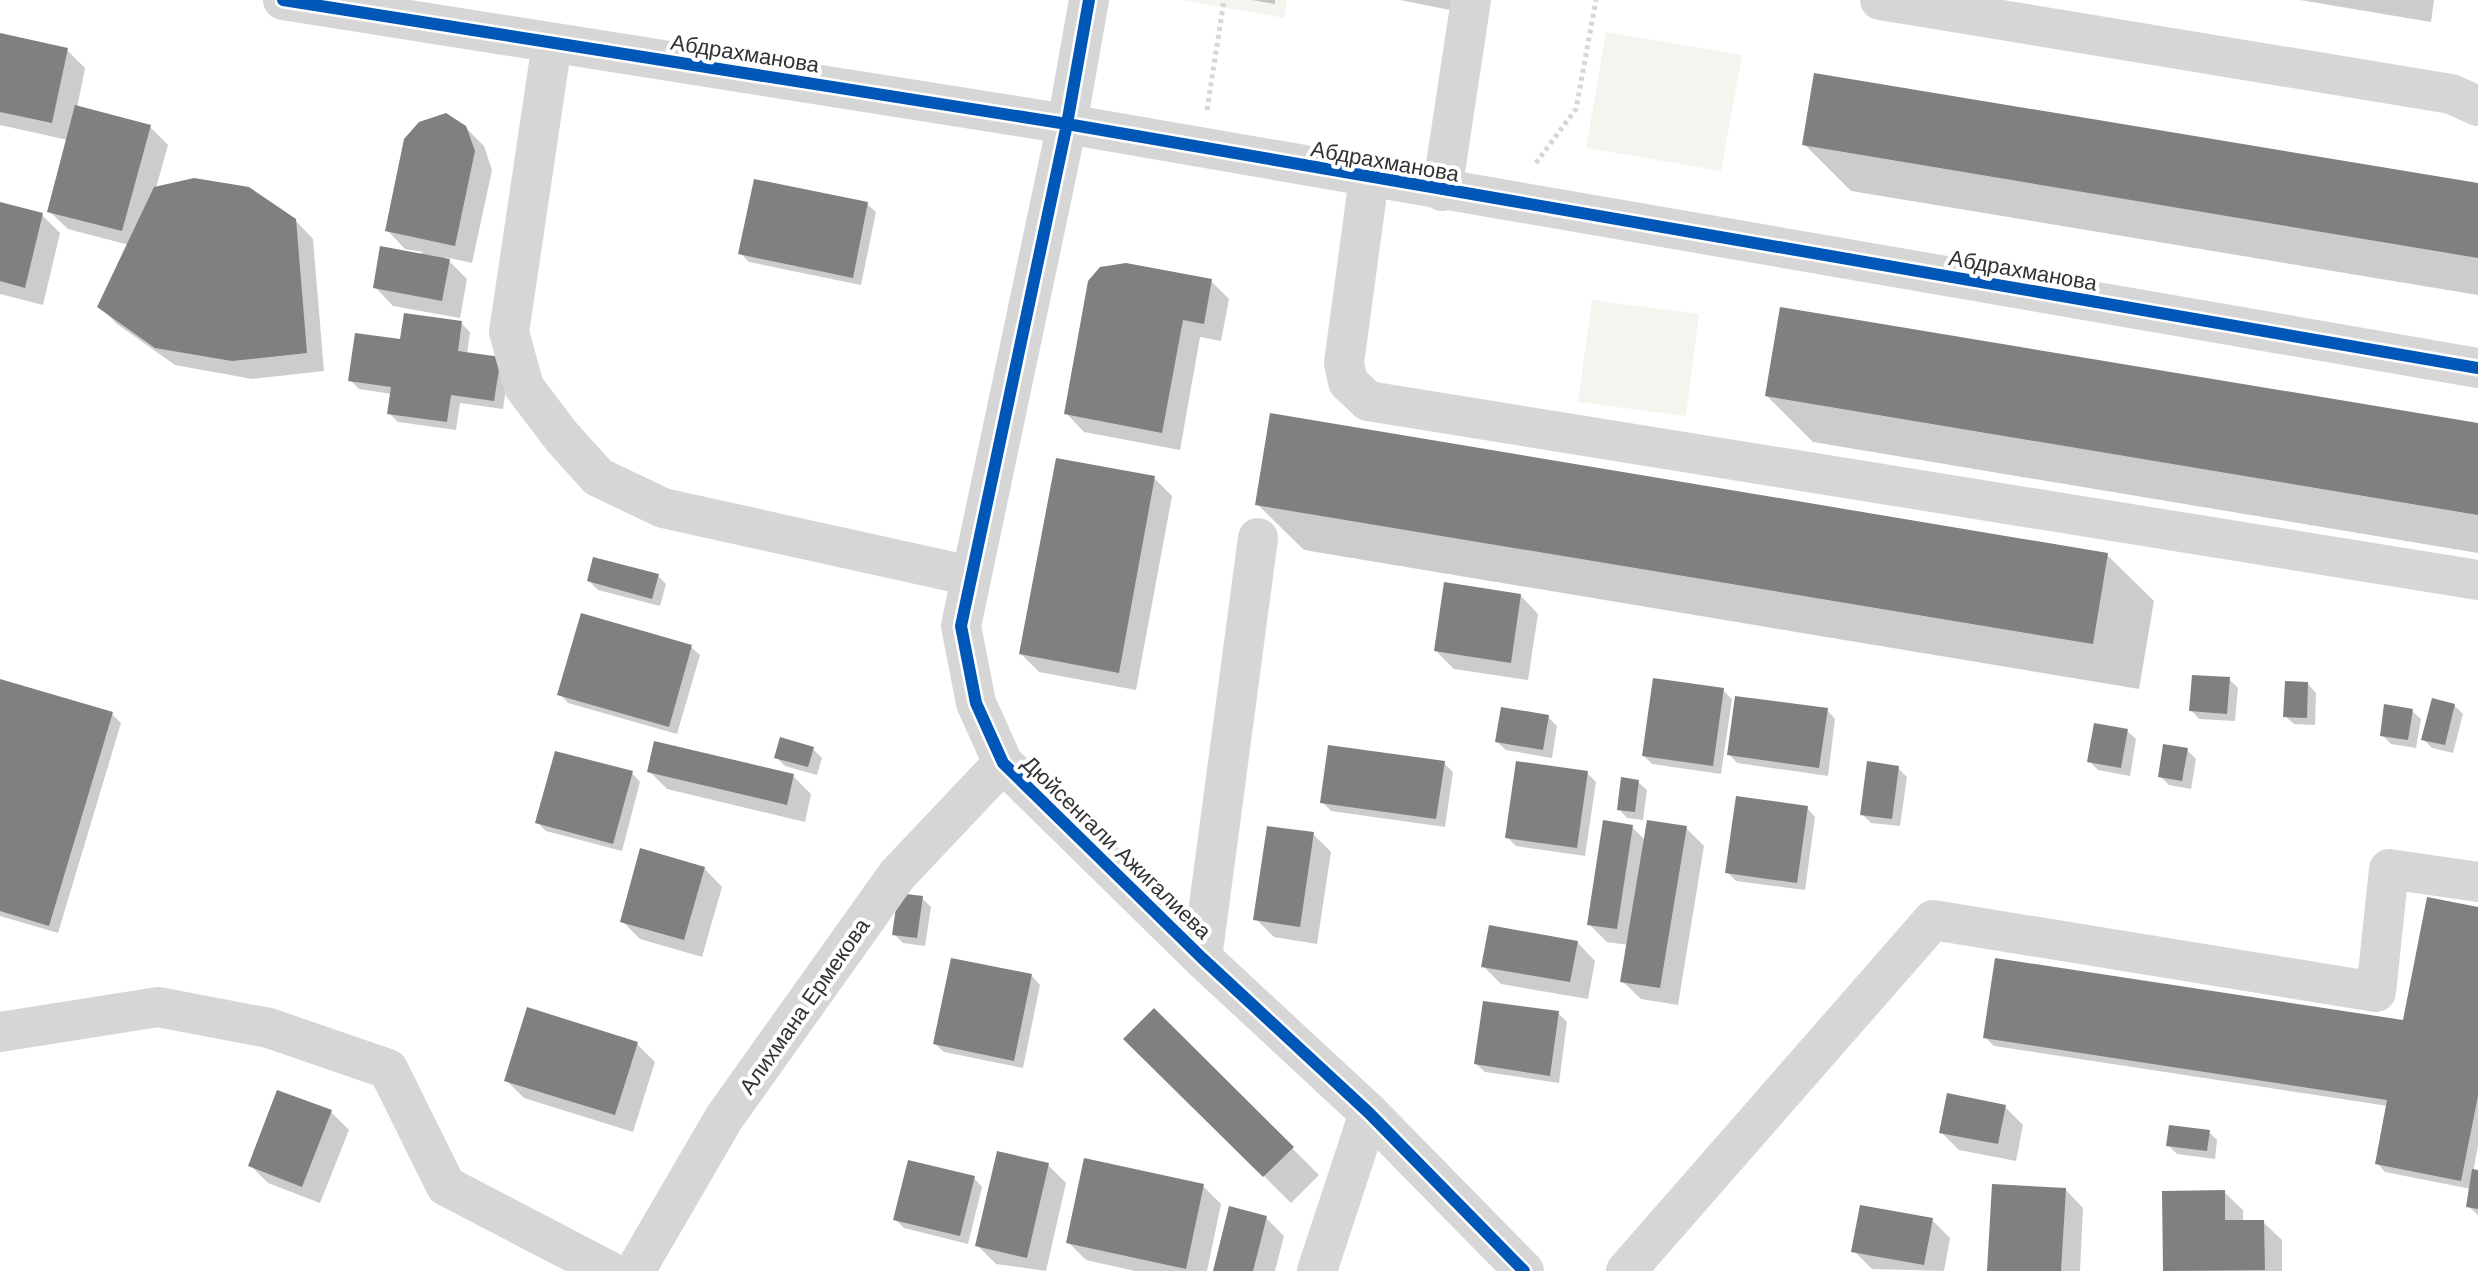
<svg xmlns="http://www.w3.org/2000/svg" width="2478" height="1271" font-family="Helvetica,sans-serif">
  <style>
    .green { fill: #f3f6ee }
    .shadow { fill: #0003 }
    .building { fill: #808080 }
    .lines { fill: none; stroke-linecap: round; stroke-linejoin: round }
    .path { stroke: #d6d6d6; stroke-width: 5; stroke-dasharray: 4 4; stroke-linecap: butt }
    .minor { stroke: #d6d6d6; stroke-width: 40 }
    .cycleway-casing { stroke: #fff; stroke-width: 17 }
    .cycleway { stroke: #0057b8; stroke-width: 12 }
    .labels { text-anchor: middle; stroke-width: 8; stroke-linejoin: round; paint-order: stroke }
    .street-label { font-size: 22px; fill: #323232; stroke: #fff }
  </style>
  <rect width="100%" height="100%" fill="#fff"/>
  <path class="green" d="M 1181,0 L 1287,0 L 1284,18 Z
    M 1606,32 L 1742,55 L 1721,171 L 1586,148 Z
    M 1592,300 L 1699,314 L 1686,416 L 1578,402 Z"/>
  <path class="shadow" d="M 1252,0 L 1275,0 L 1275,4 Z
    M 1400,0 L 1483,0 L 1480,16 Z
    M 2300,0 L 2434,0 L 2431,22 Z
    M 0,36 L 67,50 L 85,68 L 77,108 L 150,127 L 168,145 L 156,188 L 295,220 L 313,239 L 324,371 L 252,379 L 175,365 L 117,324 L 99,306 L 129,245 L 68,229 L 49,211 L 68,140 L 0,125 Z
    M 465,127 L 484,146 L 492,170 L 472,263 L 445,257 L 467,279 L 460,318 L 393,306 L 375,287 L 423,252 L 405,249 L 387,230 Z
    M 1805,145 L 2478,186 L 2478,295 L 1851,191 Z
    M 0,204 L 42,215 L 60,233 L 43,305 L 0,294 Z
    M 867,204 L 876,212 L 861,285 L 749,262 L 740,253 Z
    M 1211,281 L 1229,299 L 1221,341 L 1200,337 L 1180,450 L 1084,432 L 1066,413 Z
    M 461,323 L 470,332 L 467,354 L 509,368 L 503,409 L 460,403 L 456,430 L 398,422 L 389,413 L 392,394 L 359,389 L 350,380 L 402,342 Z
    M 1767,396 L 2478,425 L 2478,553 L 1813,442 Z
    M 1154,478 L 1172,496 L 1136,690 L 1039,672 L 1021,654 Z
    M 1257,504 L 2107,555 L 2154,601 L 2139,689 L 1304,550 Z
    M 658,576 L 666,584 L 660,606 L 598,590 L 589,581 Z
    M 1520,595 L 1538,614 L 1528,680 L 1454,669 L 1436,651 Z
    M 691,647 L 700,655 L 677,734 L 568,703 L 560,694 Z
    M 2229,679 L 2238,688 L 2235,721 L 2199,719 L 2191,710 Z
    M 0,681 L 112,714 L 121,723 L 58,933 L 0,916 Z
    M 2308,684 L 2316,693 L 2315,725 L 2294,724 L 2285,716 Z
    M 1723,690 L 1732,699 L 1721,774 L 1652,764 L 1644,756 Z
    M 2454,705 L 2463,714 L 2453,753 L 2432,748 L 2424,740 Z
    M 1827,710 L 1835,719 L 1828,776 L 1737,763 L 1729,754 Z
    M 2412,711 L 2421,719 L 2416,748 L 2391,744 L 2382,735 Z
    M 1548,717 L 1557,726 L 1552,758 L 1506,750 L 1497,742 Z
    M 2127,731 L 2136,739 L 2130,776 L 2098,770 L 2089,761 Z
    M 813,749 L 822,758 L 817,775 L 785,766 L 776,757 Z
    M 2187,750 L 2196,759 L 2191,789 L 2169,785 L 2160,776 Z
    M 1444,763 L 1453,772 L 1445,827 L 1331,811 L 1322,802 Z
    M 1898,768 L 1907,777 L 1900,826 L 1871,823 L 1862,814 Z
    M 649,771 L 793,776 L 811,794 L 805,822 L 667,789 Z
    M 632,773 L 640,782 L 622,851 L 546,831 L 537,822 Z
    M 1587,773 L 1596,782 L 1585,856 L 1516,846 L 1507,837 Z
    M 1638,782 L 1647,790 L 1643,820 L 1627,818 L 1619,809 Z
    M 1807,808 L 1815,817 L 1805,890 L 1736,881 L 1727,872 Z
    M 1632,827 L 1646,841 L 1686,828 L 1704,846 L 1678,1005 L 1641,999 L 1622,981 L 1628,945 L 1607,942 L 1589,924 Z
    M 1313,834 L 1331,852 L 1317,944 L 1274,937 L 1256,919 Z
    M 704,868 L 722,887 L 702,957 L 640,939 L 622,921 Z
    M 922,898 L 931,907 L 925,946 L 903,943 L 894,934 Z
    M 2478,909 L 2478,1146 L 2473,1172 L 2478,1173 L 2478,1215 L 2468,1206 L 2471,1189 L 2385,1172 L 2377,1163 L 2388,1106 L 1994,1046 L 1985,1037 L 2404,1022 Z
    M 1577,942 L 1595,961 L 1588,999 L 1501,984 L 1483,966 Z
    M 1032,976 L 1040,985 L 1023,1068 L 944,1052 L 935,1044 Z
    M 1154,1011 L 1319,1175 L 1291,1203 L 1126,1039 Z
    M 1558,1013 L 1567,1022 L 1559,1083 L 1485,1072 L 1476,1064 Z
    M 637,1044 L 655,1062 L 633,1132 L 524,1098 L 506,1080 Z
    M 2005,1107 L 2023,1125 L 2016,1161 L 1959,1150 L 1941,1132 Z
    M 331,1112 L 349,1130 L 320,1203 L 268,1183 L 250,1165 Z
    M 2209,1132 L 2217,1140 L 2215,1159 L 2177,1154 L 2168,1145 Z
    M 1048,1165 L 1066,1183 L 1046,1271 L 996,1264 L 977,1245 Z
    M 974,1178 L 982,1187 L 968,1244 L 904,1228 L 895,1219 Z
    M 1203,1186 L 1221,1204 L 1207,1271 L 1135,1271 L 1086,1260 L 1068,1242 Z
    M 2065,1189 L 2083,1208 L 2080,1271 L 1989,1271 Z
    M 2224,1192 L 2243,1210 L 2243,1222 L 2263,1222 L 2282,1240 L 2282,1271 L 2166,1271 Z
    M 1266,1218 L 1284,1236 L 1275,1271 L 1215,1271 Z
    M 1932,1220 L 1950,1238 L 1944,1271 L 1872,1269 L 1854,1251 Z"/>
  <path class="building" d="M 0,33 L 68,48 L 52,123 L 0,112 Z
    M 1814,73 L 2478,183 L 2478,258 L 1802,145 Z
    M 75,105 L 151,125 L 122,231 L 47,212 Z
    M 446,113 L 466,126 L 475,151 L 455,246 L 385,231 L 404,139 L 419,122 Z
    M 194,178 L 249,187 L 296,219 L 307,353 L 232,361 L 155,348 L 97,307 L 154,187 Z
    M 754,179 L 868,202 L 853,278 L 738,254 Z
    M 0,202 L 43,213 L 25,288 L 0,281 Z
    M 380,246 L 450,259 L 442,301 L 373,288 Z
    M 1126,263 L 1212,279 L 1204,324 L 1183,320 L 1162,433 L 1064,414 L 1088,281 L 1100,267 Z
    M 1780,307 L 2478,423 L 2478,515 L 1765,396 Z
    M 404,313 L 462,321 L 458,351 L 501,357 L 494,401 L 451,395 L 447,422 L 387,414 L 391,387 L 348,381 L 355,333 L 400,339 Z
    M 1270,413 L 2108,553 L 2093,644 L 1255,505 Z
    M 1056,458 L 1155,476 L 1119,673 L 1019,654 Z
    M 593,557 L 659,574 L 652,599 L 587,581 Z
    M 1444,582 L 1521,594 L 1511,663 L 1434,651 Z
    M 581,613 L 692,645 L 669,727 L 557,695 Z
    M 2192,675 L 2230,677 L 2227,714 L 2189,711 Z
    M 1653,678 L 1724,688 L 1713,766 L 1642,756 Z
    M 0,679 L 113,712 L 49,926 L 0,911 Z
    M 2285,681 L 2308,682 L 2307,718 L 2283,717 Z
    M 1735,696 L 1828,708 L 1819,768 L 1727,755 Z
    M 2432,698 L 2455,704 L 2445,745 L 2421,740 Z
    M 2384,704 L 2413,709 L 2408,740 L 2380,736 Z
    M 1501,707 L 1549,715 L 1543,750 L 1495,742 Z
    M 2094,723 L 2128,729 L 2121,768 L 2087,762 Z
    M 780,737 L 814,747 L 808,767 L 774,758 Z
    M 654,741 L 794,774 L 787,805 L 647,772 Z
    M 2163,744 L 2188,748 L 2182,781 L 2158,777 Z
    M 1328,745 L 1445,761 L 1436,819 L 1320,803 Z
    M 555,751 L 633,771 L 613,844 L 535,823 Z
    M 1516,761 L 1588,771 L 1577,848 L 1505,838 Z
    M 1867,761 L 1899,766 L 1892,819 L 1860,815 Z
    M 1621,777 L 1639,780 L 1635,812 L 1617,810 Z
    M 1736,796 L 1808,806 L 1797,883 L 1725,873 Z
    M 1603,820 L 1633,825 L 1617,929 L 1587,925 Z
    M 1647,820 L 1687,826 L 1660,988 L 1620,982 Z
    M 1267,826 L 1314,832 L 1300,927 L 1253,920 Z
    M 640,848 L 705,867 L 684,940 L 620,922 Z
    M 898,893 L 923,896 L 917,938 L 892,935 Z
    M 2427,897 L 2478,907 L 2478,1096 L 2461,1181 L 2375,1164 L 2387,1100 L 1983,1038 L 1995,958 L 2403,1020 Z
    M 1489,925 L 1578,941 L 1570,982 L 1481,967 Z
    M 951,958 L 1032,974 L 1014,1061 L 933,1044 Z
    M 1483,1001 L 1559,1011 L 1550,1076 L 1474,1064 Z
    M 527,1007 L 638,1042 L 615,1115 L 504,1081 Z
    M 1154,1008 L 1294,1147 L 1263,1177 L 1123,1039 Z
    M 277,1090 L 332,1110 L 302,1187 L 248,1166 Z
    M 1947,1093 L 2006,1105 L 1998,1144 L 1939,1133 Z
    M 2169,1125 L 2210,1130 L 2207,1151 L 2166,1146 Z
    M 997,1151 L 1049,1163 L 1027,1258 L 975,1246 Z
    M 1084,1158 L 1204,1184 L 1186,1269 L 1066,1243 Z
    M 908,1160 L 975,1176 L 960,1236 L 893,1220 Z
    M 2472,1169 L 2478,1170 L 2478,1209 L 2466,1207 Z
    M 1992,1184 L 2066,1188 L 2061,1271 L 1987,1271 Z
    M 2225,1190 L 2225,1220 L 2264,1220 L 2265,1270 L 2163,1271 L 2162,1191 Z
    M 1860,1205 L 1933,1218 L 1924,1265 L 1851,1252 Z
    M 1229,1206 L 1267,1216 L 1253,1271 L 1213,1271 Z"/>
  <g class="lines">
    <path class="path" d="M 1207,110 L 1224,0
      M 1536,163 L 1576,109 L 1596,0"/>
    <path class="minor" d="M 283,0 L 1067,124 L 2478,368
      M 1089,0 L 1067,124 L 961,626 L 976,703 L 1003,763 L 1202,958 L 1369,1113 L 1524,1271
      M 1880,0 L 2451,94 L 2478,106
      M 552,43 L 509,332 L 524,387 L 562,437 L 598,477 L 663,508 L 971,576
      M 1369,178 L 1344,363 L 1348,382 L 1368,401 L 2478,580
      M 1442,191 L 1471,0
      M 1202,958 L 1258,538
      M 0,1032 L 158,1007 L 269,1028 L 388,1069 L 446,1186 L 609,1271
      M 635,1271 L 724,1118 L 897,875 L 1003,763
      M 1317,1271 L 1369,1113
      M 1626,1271 L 1933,920 L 2376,992 L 2389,869 L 2478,882"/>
    <g class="cycleway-casing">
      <path id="cycleway" d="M 283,0 L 1067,124 L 2478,368
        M 1089,0 L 1067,124 L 961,626 L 976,703 L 1003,763 L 1202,958 L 1369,1113 L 1524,1271"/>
    </g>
    <use href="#cycleway" class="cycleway"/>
  </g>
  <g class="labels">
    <g class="street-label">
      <text transform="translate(745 53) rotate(9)" y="8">Абдрахманова</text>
      <text transform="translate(1385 161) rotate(10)" y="8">Абдрахманова</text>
      <text transform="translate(2023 270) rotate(10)" y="8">Абдрахманова</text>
      <text transform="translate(1117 847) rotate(44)" y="8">Дюйсенгали Ажигалиева</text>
      <text transform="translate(804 1006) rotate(-55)" y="8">Алихмана Ермекова</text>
    </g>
  </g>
</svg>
